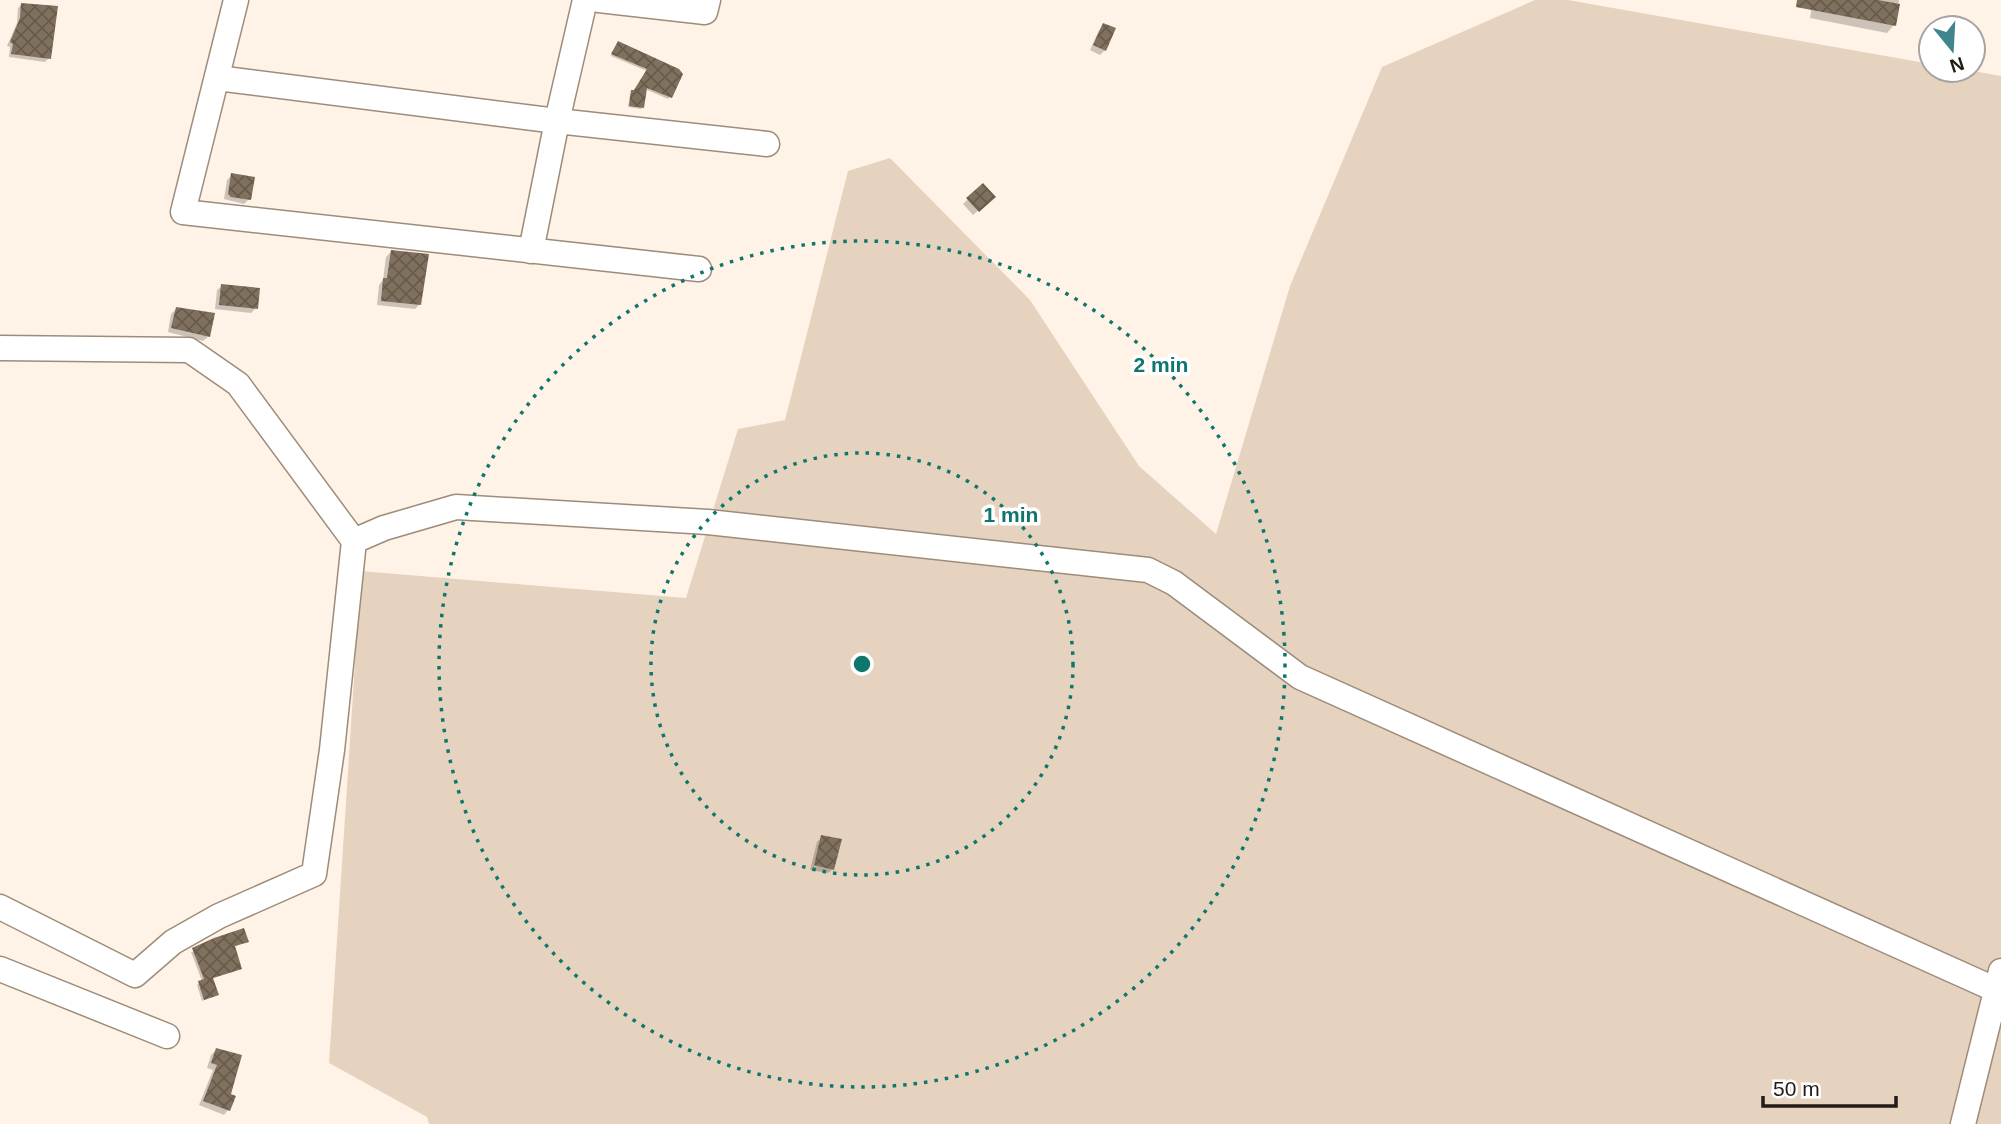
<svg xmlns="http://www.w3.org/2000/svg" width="2001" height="1124" font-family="Helvetica,sans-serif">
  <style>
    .grass { fill: #e6d3bf }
    .shadow { fill: #0003 }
    .building { fill: url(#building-cross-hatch) }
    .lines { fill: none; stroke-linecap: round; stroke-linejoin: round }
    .minor-casing { stroke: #9d8c79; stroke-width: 27 }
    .minor { stroke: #fff; stroke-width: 24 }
    .ring { fill: none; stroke: #0f766e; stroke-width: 3.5; stroke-dasharray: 3.5 7 }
    .centre { fill: #0f766e; stroke: #fff; stroke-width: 3.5 }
    .ring-label { font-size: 21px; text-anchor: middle; font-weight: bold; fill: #0f766e; stroke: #fff; stroke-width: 7; stroke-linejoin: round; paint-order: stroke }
  </style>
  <defs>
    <pattern id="building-cross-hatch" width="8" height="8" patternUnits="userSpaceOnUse" patternTransform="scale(1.75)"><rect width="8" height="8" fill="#80705e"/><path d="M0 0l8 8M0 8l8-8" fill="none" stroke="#685b4c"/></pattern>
  </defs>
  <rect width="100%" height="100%" fill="#fff3e7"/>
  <path class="grass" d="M 1535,0 L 1568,0 L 1931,64 L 1931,70 L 1968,70 L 2001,76 L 2001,1124 L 429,1124 L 427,1117 L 329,1063 L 361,571 L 686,598 L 738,429 L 785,420 L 848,171 L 890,158 L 1030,300 L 1139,466 L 1216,534 L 1290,286 L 1382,67 Z"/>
  <path class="shadow" d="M 1813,0 L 1899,0 L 1894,25 L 1887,33 L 1810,18 Z
    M 22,4 L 49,58 L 45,62 L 9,57 L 10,47 L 7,46 L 17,23 L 18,8 Z
    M 1104,25 L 1105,50 L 1100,55 L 1090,50 L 1099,30 Z
    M 616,45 L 681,75 L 670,97 L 668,99 L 645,89 L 643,107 L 641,109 L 628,107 L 630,94 L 634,92 L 647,71 L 611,56 Z
    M 232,175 L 249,199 L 244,204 L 224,199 L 227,180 Z
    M 983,185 L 993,197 L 973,215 L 963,204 Z
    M 391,252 L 420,304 L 415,309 L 377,305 L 379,285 L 383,280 L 386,257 Z
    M 222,286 L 256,308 L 251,313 L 215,309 L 217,290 Z
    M 176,309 L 208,337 L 203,341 L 168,332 L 171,314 Z
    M 822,837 L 833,869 L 828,873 L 810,870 L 817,842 Z
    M 247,941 L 234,947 L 240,969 L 211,979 L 215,996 L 202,1001 L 197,985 L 202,981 L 191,952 Z
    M 216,1050 L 229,1095 L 228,1110 L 224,1115 L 199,1105 L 213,1070 L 207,1068 L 211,1055 Z"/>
  <path class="building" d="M 1797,0 L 1878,0 L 1900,4 L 1896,26 L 1796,7 Z
    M 21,3 L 58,6 L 51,59 L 11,54 L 13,44 L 10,42 L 20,18 Z
    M 1103,23 L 1116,28 L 1106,51 L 1093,45 Z
    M 618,41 L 679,69 L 683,74 L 672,98 L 647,88 L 644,108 L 629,106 L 631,90 L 634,90 L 647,69 L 611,54 Z
    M 231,173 L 255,177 L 251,200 L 231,197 L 228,194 Z
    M 983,183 L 996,197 L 979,212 L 966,198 Z
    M 391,250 L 429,254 L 421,305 L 381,301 L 383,278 L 387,278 Z
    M 221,284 L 260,288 L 258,309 L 219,305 Z
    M 176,307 L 215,313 L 210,337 L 171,328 Z
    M 821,835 L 842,839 L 834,870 L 814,865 Z
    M 244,928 L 249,942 L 235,946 L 242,969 L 213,978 L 219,995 L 204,1000 L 198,981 L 204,979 L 192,948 L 214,938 Z
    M 216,1048 L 242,1055 L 231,1094 L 236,1096 L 230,1111 L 203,1101 L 217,1065 L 211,1063 Z"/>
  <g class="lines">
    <g class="minor-casing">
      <path id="minor" d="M 236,0 L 183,212 L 699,269
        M 599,0 L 705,12 L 708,0
        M 217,78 L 557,121 L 767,144
        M 531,251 L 557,121 L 585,0
        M 0,348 L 189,350 L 238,384 L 354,541 L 332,750 L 314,874 L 219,916 L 173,942 L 135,975 L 0,907
        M 354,541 L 384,528 L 456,507 L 708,522 L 1148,570 L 1174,583 L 1300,677 L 2001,992
        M 0,969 L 167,1036
        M 1963,1124 L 2001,971"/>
    </g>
    <use href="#minor" class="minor"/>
  </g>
  <g class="ring">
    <circle cx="862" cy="664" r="211"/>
    <circle cx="862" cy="664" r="423"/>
  </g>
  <circle cx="862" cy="664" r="10" class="centre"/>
  <g class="ring-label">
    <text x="1161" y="372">2 min</text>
    <text x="1011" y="522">1 min</text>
  </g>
  <g transform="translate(1952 49) rotate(162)"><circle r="33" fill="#ffffff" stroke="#a7a4a1" stroke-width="2"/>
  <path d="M0-5L12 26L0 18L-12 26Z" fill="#3e868c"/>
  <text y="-10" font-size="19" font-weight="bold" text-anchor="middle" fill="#231c15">N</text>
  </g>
  <path d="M1763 1096v10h133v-10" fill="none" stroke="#231c15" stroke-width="3.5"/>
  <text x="1773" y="1096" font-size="21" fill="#231c15" stroke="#ffffff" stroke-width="5" paint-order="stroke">50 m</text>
</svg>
